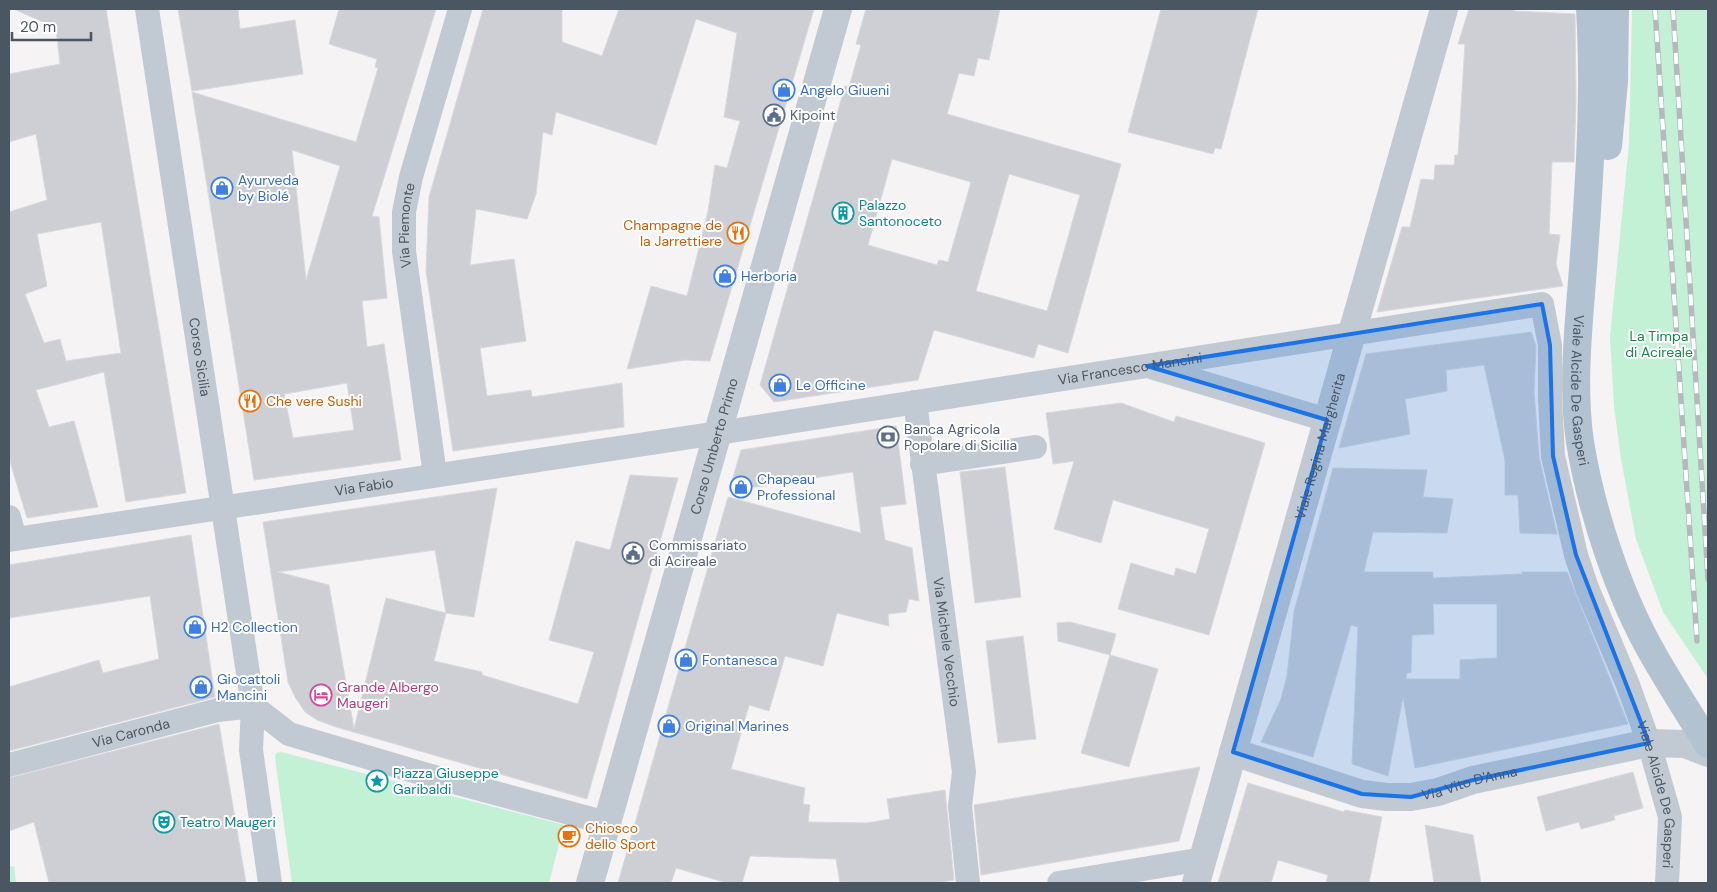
<svg xmlns="http://www.w3.org/2000/svg" width="1717" height="892" font-family="'DM Sans',sans-serif">
  <style>
    .green { fill: #c3f1d5 }
    .building { fill: #cdcfd5; stroke: #d7d9de; fill-rule: evenodd }
    .lines { fill: none; stroke-linecap: round; stroke-linejoin: round }
    .minor { stroke: #c1cad2; stroke-width: 24 }
    .tertiary { stroke: #c1cad2; stroke-width: 28 }
    .primary { stroke: #b3c2d1; stroke-width: 28 }
    .rail-casing { stroke: #b5b8bd; stroke-width: 5.5 }
    .rail { stroke: #fff; stroke-width: 4; stroke-dasharray: 11; stroke-linecap: butt }
    .marked { fill: #1a73e8; fill-opacity: 0.2; stroke: #1a73e8; stroke-width: 4; stroke-linejoin: round }
    .labels { text-anchor: middle; stroke-width: 4; stroke-linejoin: round; paint-order: stroke }
    .shop-label { font-size: 14px; fill: #366cbe; stroke: #fff; text-anchor: start }
    .service-label { font-size: 14px; fill: #4e5e75; stroke: #fff; text-anchor: start }
    .culture-label { font-size: 14px; fill: #0d838f; stroke: #fff; text-anchor: start }
    .street-label { font-size: 14px; fill: #4a5661; stroke: #fff }
    .food-label { font-size: 14px; fill: #c56008; stroke: #fff; text-anchor: start }
    .park-label { font-size: 14px; fill: #17864f; stroke: #fff }
    .hotel-label { font-size: 14px; fill: #b23c85; stroke: #fff; text-anchor: start }
  </style>
  <rect width="100%" height="100%" fill="#f5f3f3"/>
  <path class="green" d="M 1632,9 L 1708,9 L 1708,679 L 1663,612 L 1636,539 L 1621,459 L 1614,406 L 1610,337 L 1629,144 Z
    M 281,752 L 564,825 L 549,883 L 292,883 L 275,758 L 276,753 Z
    M 14,866 L 16,883 L 9,883 L 9,867 Z"/>
  <path class="building" d="M 14,9 L 106,9 L 186,493 L 126,502 L 104,372 L 36,390 L 49,427 L 74,421 L 98,507 L 27,518 L 9,458 L 9,212 L 47,200 L 36,134 L 9,142 L 9,74 L 60,64 L 56,28 ZM 101,222 L 121,353 L 66,361 L 60,339 L 44,343 L 25,294 L 47,286 L 37,234 Z
    M 178,9 L 238,9 L 240,29 L 295,20 L 303,74 L 192,91 Z
    M 339,9 L 436,9 L 372,216 L 379,217 L 387,298 L 362,301 L 367,347 L 384,344 L 401,460 L 254,480 L 192,92 L 356,142 L 378,68 L 375,67 L 377,59 L 329,44 ZM 292,150 L 340,166 L 306,280 ZM 347,383 L 354,430 L 293,438 L 284,394 Z
    M 483,9 L 562,9 L 562,42 L 602,56 L 619,9 L 814,9 L 710,361 L 685,360 L 627,369 L 651,286 L 687,296 L 708,211 L 715,165 L 727,168 L 740,121 L 724,117 L 737,33 L 696,19 L 656,145 L 556,112 L 552,135 L 543,132 L 536,194 L 527,219 L 476,209 L 470,265 L 514,259 L 526,341 L 480,348 L 487,396 L 531,390 L 532,397 L 622,383 L 624,427 L 453,451 L 426,271 L 429,197 Z
    M 866,9 L 1000,9 L 989,60 L 978,58 L 974,76 L 959,73 L 947,114 L 1121,164 L 1068,353 L 1038,344 L 1034,358 L 934,330 L 918,380 L 774,402 L 760,385 L 845,86 L 849,87 L 861,45 L 856,44 ZM 892,159 L 971,182 L 948,262 L 939,260 L 937,265 L 868,245 ZM 1009,174 L 1080,195 L 1047,311 L 976,291 Z
    M 1161,9 L 1258,9 L 1221,149 L 1215,148 L 1213,154 L 1128,132 Z
    M 1469,9 L 1514,9 L 1514,11 L 1575,14 L 1576,101 L 1574,162 L 1552,162 L 1549,234 L 1560,235 L 1556,264 L 1563,286 L 1377,312 L 1402,227 L 1410,227 L 1421,179 L 1434,180 L 1435,165 L 1454,165 L 1455,155 L 1458,155 L 1465,44 L 1458,44 Z
    M 1531,332 L 1536,346 L 1534,392 L 1539,457 L 1557,534 L 1520,533 L 1518,495 L 1505,495 L 1505,460 L 1484,365 L 1446,370 L 1447,391 L 1405,399 L 1410,434 L 1339,448 L 1366,354 Z
    M 1121,403 L 1174,422 L 1176,416 L 1265,443 L 1209,635 L 1118,609 L 1131,563 L 1174,576 L 1176,568 L 1196,574 L 1209,529 L 1113,500 L 1101,543 L 1054,529 L 1074,461 L 1053,464 L 1046,413 Z
    M 896,426 L 906,504 L 880,507 L 885,540 L 912,548 L 919,601 L 909,599 L 906,612 L 888,614 L 889,626 L 837,613 L 823,666 L 785,656 L 769,711 L 749,705 L 731,769 L 805,788 L 803,804 L 810,805 L 808,822 L 867,823 L 890,819 L 887,799 L 945,790 L 954,880 L 937,883 L 840,883 L 836,859 L 750,856 L 742,883 L 727,883 L 676,868 L 671,883 L 618,883 L 728,497 L 861,533 L 853,472 L 729,491 L 741,450 Z
    M 1005,467 L 1021,597 L 975,603 L 960,472 Z
    M 1333,468 L 1427,470 L 1423,497 L 1453,499 L 1447,533 L 1373,532 L 1364,572 L 1433,572 L 1433,578 L 1522,574 L 1522,572 L 1567,572 L 1628,724 L 1415,768 L 1403,697 L 1388,776 L 1352,764 L 1358,627 L 1351,625 L 1313,757 L 1261,742 L 1281,699 L 1287,676 L 1294,612 ZM 1433,604 L 1497,604 L 1497,658 L 1460,660 L 1460,679 L 1406,679 L 1407,673 L 1411,673 L 1412,635 L 1434,634 Z
    M 630,475 L 678,478 L 587,799 L 336,727 L 317,720 L 305,712 L 295,697 L 288,682 L 263,522 L 497,488 L 474,617 L 446,613 L 434,661 L 482,672 L 482,675 L 578,704 L 594,652 L 549,640 L 576,541 L 610,550 ZM 435,550 L 446,613 L 386,598 L 354,729 L 329,585 L 278,572 Z
    M 191,535 L 215,697 L 9,751 L 9,687 L 99,660 L 103,673 L 159,659 L 150,596 L 9,618 L 9,565 Z
    M 1070,622 L 1116,634 L 1110,655 L 1058,641 L 1057,623 Z
    M 1023,636 L 1036,739 L 998,743 L 986,641 Z
    M 1110,655 L 1158,669 L 1129,767 L 1081,753 Z
    M 219,724 L 246,883 L 49,883 L 34,822 L 9,831 L 9,778 Z
    M 1200,767 L 1179,841 L 981,875 L 974,805 Z
    M 1633,772 L 1643,808 L 1614,816 L 1615,820 L 1581,829 L 1579,822 L 1546,831 L 1537,797 Z
    M 1248,783 L 1344,812 L 1345,810 L 1382,817 L 1369,883 L 1326,883 L 1328,875 L 1278,860 L 1271,883 L 1218,883 Z
    M 1425,825 L 1473,835 L 1481,883 L 1434,883 Z"/>
  <g class="lines">
    <g class="minor">
      <path id="s1" d="M 147,9 L 253,706 L 251,750 L 270,883"/>
      <path d="M 1154,368 L 1327,420"/>
      <path id="s2" d="M 915,402 L 964,772 L 960,806 L 968,883"/>
      <path d="M 922,464 L 1035,447"/>
      <path id="s3" d="M 435,475 L 404,251 L 404,212 L 411,177 L 460,9"/>
      <path d="M 9,517 L 15,539"/>
      <path id="s4" d="M 9,540 L 718,433 L 1542,304 L 1550,345 L 1550,398 L 1553,456 L 1576,555 L 1587,588 L 1628,685 L 1649,743 L 1670,817 L 1667,883"/>
      <path d="M 253,706 L 289,734 L 424,774 L 607,823"/>
      <path id="s5" d="M 9,765 L 218,710 L 253,706"/>
      <path d="M 1059,883 L 1203,859"/>
    </g>
    <g class="tertiary">
      <path id="s6" d="M 1233,752 L 1362,794 L 1387,797 L 1411,797 L 1438,792 L 1473,780 L 1649,743 L 1685,744 L 1708,753"/>
      <path id="s7" d="M 590,883 L 838,9"/>
      <path id="s8" d="M 1196,883 L 1444,9"/>
    </g>
    <g class="primary">
      <path id="s9" d="M 1590,9 C 1595,91 1590,172 1584,254 C 1580,316 1571,380 1580,442 C 1591,510 1619,596 1654,656 C 1671,686 1690,715 1708,744"/>
      <path d="M 1608,146 L 1614,82 L 1615,9"/>
    </g>
    <g class="rail-casing">
      <path id="rail" d="M 1655,9 L 1697,641
        M 1673,9 L 1708,579"/>
    </g>
    <use href="#rail" class="rail"/>
  </g>
  <path class="marked" d="M 1542,304 L 1550,345 L 1553,456 L 1576,555 L 1649,743 L 1473,780 L 1411,797 L 1362,794 L 1233,752 L 1327,420 L 1147,366 Z"/>
  <defs>
    <g id="shop-ring" transform="scale(1.125)"><circle r="9.5" fill="#fff" stroke="#3f7fe0" stroke-width="1.5"/><path d="M-5-2.5h2.3a2.7 3.5 0 0 1 5.4 0H5L5.5 6h-11ZM-1.5-2.5h3a1.5 2.3 0 0 0-3 0Z" fill="#3f7fe0"/></g>
    <g id="civic-ring" transform="scale(1.125)"><circle r="9.5" fill="#fff" stroke="#5c6f8a" stroke-width="1.5"/><path d="M-.6-6.5H3V-4.5H.6V-3L4-1V1h2V6H-6V1h2V-1L-.6-3ZM-1.2 2.5V6h2.4V2.5Z" fill="#5c6f8a"/></g>
    <g id="building-ring" transform="scale(1.125)"><circle r="9.5" fill="#fff" stroke="#0f9aa8" stroke-width="1.5"/><path d="M-4-6H4V6H1V3H-1V6H-4ZM-2.5-4.3h1.7v1.8h-1.7ZM.8-4.3h1.7v1.8H.8ZM-2.5-1h1.7V.8h-1.7ZM.8-1h1.7V.8H.8Z" fill="#0f9aa8"/></g>
    <g id="restaurant-ring" transform="scale(1.125)"><circle r="9.5" fill="#fff" stroke="#e8710a" stroke-width="1.5"/><path d="M-5-6h1v4h1v-4h1v4h1v-4h1v5L-1.5 .5V6h-2V.5L-5-1ZM5-6V6H3V1.5H1.5Q1.5-4 5-6Z" fill="#e8710a"/></g>
    <g id="bank-ring" transform="scale(1.125)"><circle r="9.5" fill="#fff" stroke="#5c6f8a" stroke-width="1.5"/><path d="M-6-4H6V4H-6ZM0-2.3a2.3 2.3 0 1 0 0 4.6a2.3 2.3 0 1 0 0-4.6Z" fill="#5c6f8a"/></g>
    <g id="hotel-ring" transform="scale(1.125)"><circle r="9.5" fill="#fff" stroke="#d1479c" stroke-width="1.5"/><path d="M-6-4.5h1.5V1H6V5H4.5V3h-9V5H-6ZM-4 0a1.8 1.8 0 1 1 3.6 0ZM.5 0V-2.5h3Q6-2.5 6 0Z" fill="#d1479c"/></g>
    <g id="sight-ring" transform="scale(1.125)"><circle r="9.5" fill="#fff" stroke="#0f9aa8" stroke-width="1.5"/><path d="M0-6L1.8-2.2L6-1.7L2.9 1.2L3.7 5.4L0 3.3L-3.7 5.4L-2.9 1.2L-6-1.7L-1.8-2.2Z" fill="#0f9aa8"/></g>
    <g id="theatre-ring" transform="scale(1.125)"><circle r="9.5" fill="#fff" stroke="#0f9aa8" stroke-width="1.5"/><path d="M-5-5.5Q0-4 5-5.5V0Q5 5 0 6Q-5 5-5 0ZM-3.3-2.5H-1v1.5H-3.3ZM1-2.5H3.3v1.5H1ZM-2.8 1Q0 5.5 2.8 1Z" fill="#0f9aa8"/></g>
    <g id="cafe-ring" transform="scale(1.125)"><circle r="9.5" fill="#fff" stroke="#e8710a" stroke-width="1.5"/><path d="M-5.5-4.5H6V0H3Q3 3.5 0 3.5H-2.5Q-5.5 3.5-5.5 0ZM3-3.2v2h1.7v-2ZM-6 4.5H4V6H-6Z" fill="#e8710a"/></g>
  </defs>
  <g fill-rule="evenodd">
    <use href="#shop-ring" x="784" y="90"/>
    <use href="#civic-ring" x="774" y="115"/>
    <use href="#shop-ring" x="222" y="188"/>
    <use href="#building-ring" x="843" y="213"/>
    <use href="#restaurant-ring" x="738" y="233"/>
    <use href="#shop-ring" x="725" y="276"/>
    <use href="#shop-ring" x="780" y="385"/>
    <use href="#restaurant-ring" x="250" y="401"/>
    <use href="#bank-ring" x="888" y="437"/>
    <use href="#shop-ring" x="741" y="487"/>
    <use href="#civic-ring" x="633" y="553"/>
    <use href="#shop-ring" x="195" y="627"/>
    <use href="#shop-ring" x="686" y="660"/>
    <use href="#shop-ring" x="201" y="687"/>
    <use href="#hotel-ring" x="321" y="695"/>
    <use href="#shop-ring" x="669" y="726"/>
    <use href="#sight-ring" x="377" y="781"/>
    <use href="#theatre-ring" x="164" y="822"/>
    <use href="#cafe-ring" x="569" y="836"/>
  </g>
  <g class="labels">
    <g class="shop-label">
      <text x="800" y="95">Angelo Giueni</text>
      <text x="238" y="185">Ayurveda<tspan x="238" dy="16">by Biolé</tspan></text>
      <text x="741" y="281">Herboria</text>
      <text x="796" y="390">Le Officine</text>
      <text x="757" y="484">Chapeau<tspan x="757" dy="16">Professional</tspan></text>
      <text x="211" y="632">H2 Collection</text>
      <text x="702" y="665">Fontanesca</text>
      <text x="217" y="684">Giocattoli<tspan x="217" dy="16">Mancini</tspan></text>
      <text x="685" y="731">Original Marines</text>
    </g>
    <g class="service-label">
      <text x="790" y="120">Kipoint</text>
      <text x="904" y="434">Banca Agricola<tspan x="904" dy="16">Popolare di Sicilia</tspan></text>
      <text x="649" y="550">Commissariato<tspan x="649" dy="16">di Acireale</tspan></text>
    </g>
    <g class="culture-label">
      <text x="859" y="210">Palazzo<tspan x="859" dy="16">Santonoceto</tspan></text>
      <text x="393" y="778">Piazza Giuseppe<tspan x="393" dy="16">Garibaldi</tspan></text>
      <text x="180" y="827">Teatro Maugeri</text>
    </g>
    <g class="street-label">
      <text dy="5" stroke="none"><textPath href="#s3" startOffset="252">Via Piemonte</textPath></text>
      <text dy="5" stroke="none"><textPath href="#s1" startOffset="352">Corso Sicilia</textPath></text>
      <text dy="5" stroke="none"><textPath href="#s4" startOffset="1134">Via Francesco Mancini</textPath></text>
      <text dy="5" stroke="none"><textPath href="#s9" startOffset="382">Viale Alcide De Gasperi</textPath></text>
      <text dy="5" stroke="none"><textPath href="#s7" startOffset="454">Corso Umberto Primo</textPath></text>
      <text dy="5" stroke="none"><textPath href="#s8" startOffset="454">Viale Regina Margherita</textPath></text>
      <text dy="5" stroke="none"><textPath href="#s4" startOffset="359">Via Fabio</textPath></text>
      <text dy="5" stroke="none"><textPath href="#s2" startOffset="242">Via Michele Vecchio</textPath></text>
      <text dy="5" stroke="none"><textPath href="#s5" startOffset="126">Via Caronda</textPath></text>
      <text dy="5" stroke="none"><textPath href="#s6" startOffset="245">Via Vito D'Anna</textPath></text>
      <text dy="5" stroke="none"><textPath href="#s4" startOffset="2060">Viale Alcide De Gasperi</textPath></text>
    </g>
    <g class="food-label">
      <text x="722" y="230" text-anchor="end">Champagne de<tspan x="722" dy="16">la Jarrettiere</tspan></text>
      <text x="266" y="406">Che vere Sushi</text>
      <text x="585" y="833">Chiosco<tspan x="585" dy="16">dello Sport</tspan></text>
    </g>
    <g class="park-label">
      <text x="1659" y="341">La Timpa<tspan x="1659" dy="16">di Acireale</tspan></text>
    </g>
    <g class="hotel-label">
      <text x="337" y="692">Grande Albergo<tspan x="337" dy="16">Maugeri</tspan></text>
    </g>
  </g>
  <rect width="1717" height="892" fill="none" stroke="#4a5661" stroke-width="20"/>
  <path d="M12 32v8h79v-8" fill="none" stroke="#4a5661" stroke-width="2.5"/>
  <text x="20" y="32" font-size="15" fill="#4a5661" stroke="#ffffff" stroke-width="4" paint-order="stroke">20 m</text>
</svg>
